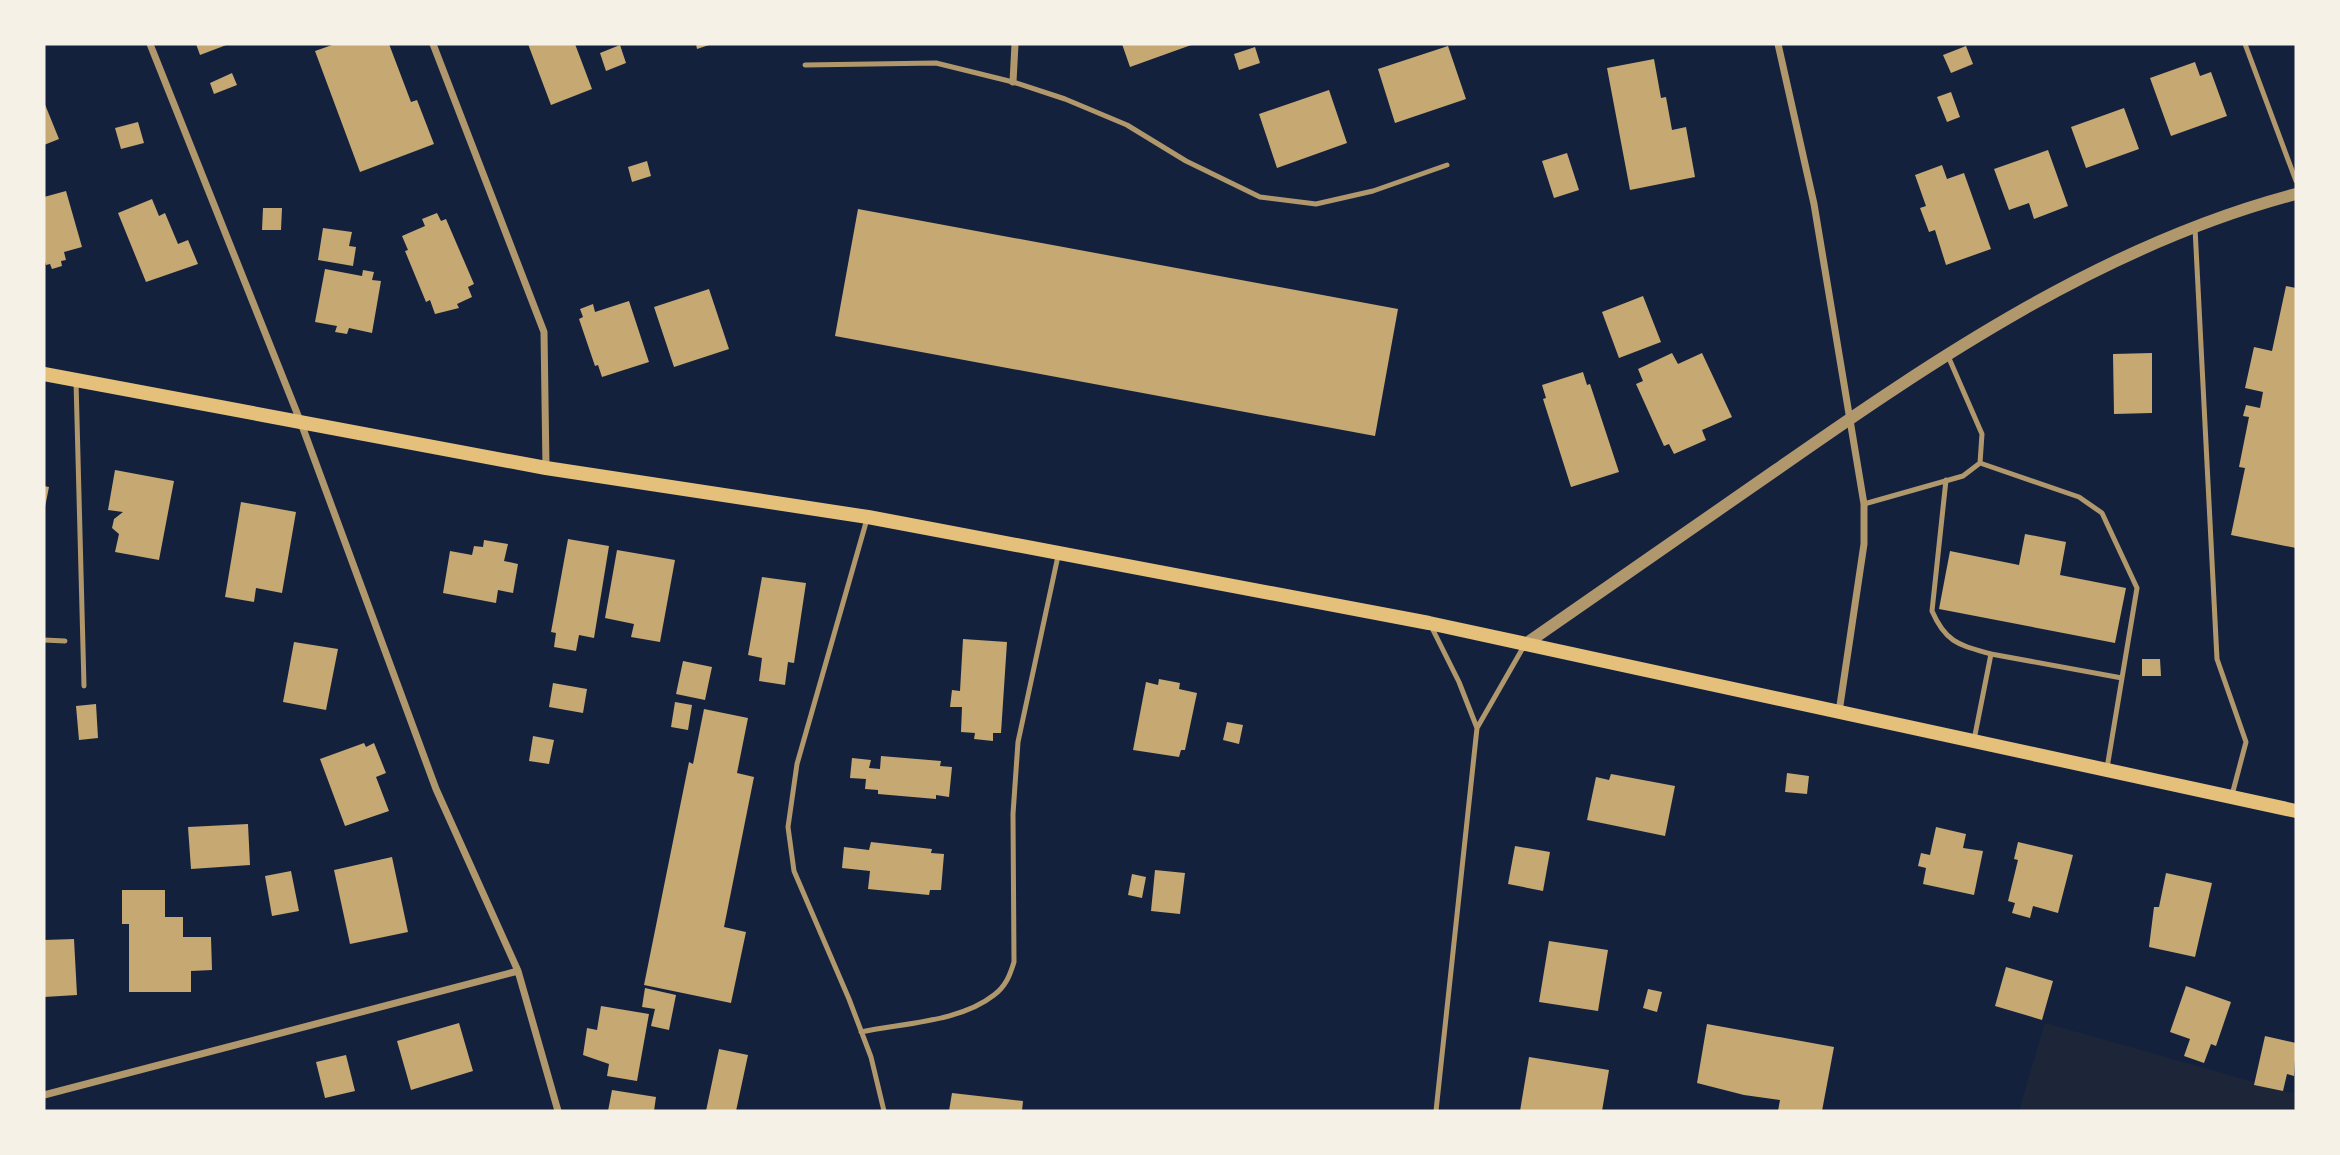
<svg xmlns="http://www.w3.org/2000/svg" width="2340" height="1155" font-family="Barlow,sans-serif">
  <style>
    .green { fill: #1d2539 }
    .building { fill: #c6a872 }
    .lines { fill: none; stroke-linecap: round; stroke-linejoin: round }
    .service { stroke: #b1986c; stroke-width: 5 }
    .minor { stroke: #b1986c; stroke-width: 7 }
    .tertiary { stroke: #b1986c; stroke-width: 12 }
    .secondary { stroke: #e5c07b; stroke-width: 14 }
  </style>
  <rect width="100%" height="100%" fill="#14213d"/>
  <path class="green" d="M 2045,1023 L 2296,1094 L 2296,1111 L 2019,1111 Z"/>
  <path class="building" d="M 196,44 L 229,44 L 200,55 Z
    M 335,44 L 389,44 L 411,102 L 417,100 L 434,144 L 360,172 L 315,51 Z
    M 528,44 L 575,44 L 592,89 L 551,105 Z
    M 696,44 L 712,44 L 697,49 Z
    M 1122,44 L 1194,44 L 1130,67 Z
    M 620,45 L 626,63 L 606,71 L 600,53 Z
    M 1448,46 L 1466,99 L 1395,123 L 1378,69 Z
    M 1966,46 L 1973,64 L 1951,73 L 1943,55 Z
    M 1255,47 L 1260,63 L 1239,70 L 1234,54 Z
    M 1654,59 L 1661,98 L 1666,97 L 1672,130 L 1686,127 L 1695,177 L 1630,190 L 1607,68 Z
    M 2195,62 L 2200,76 L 2211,72 L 2227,116 L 2171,136 L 2150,78 Z
    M 232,73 L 237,85 L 214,94 L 210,83 Z
    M 1329,90 L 1347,143 L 1277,168 L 1259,114 Z
    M 1951,92 L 1960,117 L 1947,122 L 1937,97 Z
    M 44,102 L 59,139 L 44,145 Z
    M 2124,108 L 2139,149 L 2086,168 L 2071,127 Z
    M 138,122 L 144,143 L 121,149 L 115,128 Z
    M 2048,150 L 2068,206 L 2034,219 L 2029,203 L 2009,210 L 1994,169 Z
    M 1567,153 L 1579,190 L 1554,198 L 1542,161 Z
    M 647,161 L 651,176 L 632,182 L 628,167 Z
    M 1942,165 L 1947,179 L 1964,173 L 1991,249 L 1946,265 L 1935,230 L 1929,232 L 1920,208 L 1926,206 L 1915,175 Z
    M 66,191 L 82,247 L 64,252 L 66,260 L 61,261 L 62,266 L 52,269 L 50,264 L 46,265 L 44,259 L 44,197 Z
    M 152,199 L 159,216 L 165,213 L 178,244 L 188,240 L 198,264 L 146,282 L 118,213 Z
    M 263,208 L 282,208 L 281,230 L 262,230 Z
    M 858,209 L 1398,309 L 1375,436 L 835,336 Z
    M 437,213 L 441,221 L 446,219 L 474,284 L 468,287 L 472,297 L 457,304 L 459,308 L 435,314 L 430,300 L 426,302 L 405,251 L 408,250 L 402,236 L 425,226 L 422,219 Z
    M 323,228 L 352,232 L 349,246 L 356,247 L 353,266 L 318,260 Z
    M 325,269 L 362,276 L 363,270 L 374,272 L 372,280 L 381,281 L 372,333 L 349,328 L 347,334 L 335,332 L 337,326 L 315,322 Z
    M 2286,286 L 2296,288 L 2296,548 L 2231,535 L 2245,468 L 2239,467 L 2249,417 L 2243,416 L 2246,405 L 2260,408 L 2263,392 L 2245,388 L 2254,347 L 2272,351 Z
    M 709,289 L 729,349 L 674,367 L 654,307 Z
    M 1643,296 L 1661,342 L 1619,358 L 1602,312 Z
    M 629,301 L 649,362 L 602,377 L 598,365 L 595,366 L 579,319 L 583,317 L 580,309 L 593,304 L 595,312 Z
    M 1672,353 L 1678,364 L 1702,353 L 1732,417 L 1702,430 L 1706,440 L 1674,454 L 1669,444 L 1664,446 L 1636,384 L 1643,381 L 1638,369 Z
    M 2152,353 L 2152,413 L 2114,414 L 2113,354 Z
    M 1583,372 L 1587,385 L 1590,384 L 1619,472 L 1571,487 L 1543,399 L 1546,398 L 1542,385 Z
    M 115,470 L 174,481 L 159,560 L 115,552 L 119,534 L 112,528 L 114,519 L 123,512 L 108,510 Z
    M 44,486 L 49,487 L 45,507 L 44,507 Z
    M 241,502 L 296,512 L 282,593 L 256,588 L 254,602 L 225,597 Z
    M 2025,534 L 2066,542 L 2060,575 L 2126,588 L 2115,643 L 1939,609 L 1950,551 L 2019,565 Z
    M 568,539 L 609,546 L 594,638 L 579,635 L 576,651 L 554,647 L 556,633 L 551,632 Z
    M 484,540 L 508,544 L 504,561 L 518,564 L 513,593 L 498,590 L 496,603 L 443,593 L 450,551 L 472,555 L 474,546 L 483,547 Z
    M 617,550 L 675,560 L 660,642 L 631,637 L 634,624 L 605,618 Z
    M 762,577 L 806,583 L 794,663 L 788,662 L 785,685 L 759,681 L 762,658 L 748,655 Z
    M 963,639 L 1007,642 L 1001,733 L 993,733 L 993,741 L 974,739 L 975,733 L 961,732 L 962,707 L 950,707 L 952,690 L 960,691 Z
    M 294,642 L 338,649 L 326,710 L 283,702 Z
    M 2142,659 L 2160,659 L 2161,676 L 2142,676 Z
    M 683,661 L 712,667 L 705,700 L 676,694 Z
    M 1159,679 L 1180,683 L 1179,689 L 1197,693 L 1185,750 L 1181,750 L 1179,757 L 1133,750 L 1146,682 L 1158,685 Z
    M 553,683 L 587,689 L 583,713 L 549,707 Z
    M 675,702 L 692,705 L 688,730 L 671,727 Z
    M 96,704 L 98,738 L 79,740 L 76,706 Z
    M 704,709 L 748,718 L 737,773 L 754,777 L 724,927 L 746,932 L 731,1003 L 644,985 L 689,762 L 693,764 Z
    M 1227,722 L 1243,725 L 1239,744 L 1223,740 Z
    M 533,736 L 554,740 L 549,764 L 529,761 Z
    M 364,743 L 366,747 L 374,743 L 386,773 L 376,777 L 389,811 L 345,826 L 320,759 Z
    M 881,756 L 941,761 L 940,766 L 952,767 L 949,797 L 936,795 L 936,799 L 878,794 L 878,790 L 865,789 L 866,779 L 850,778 L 852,758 L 871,760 L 869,768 L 880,769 Z
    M 1787,773 L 1809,776 L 1807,794 L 1785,792 Z
    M 1611,774 L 1675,786 L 1665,836 L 1587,820 L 1596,777 L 1609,780 Z
    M 248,824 L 250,865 L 191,869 L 188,827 Z
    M 1936,827 L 1966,834 L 1963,848 L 1983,851 L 1974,895 L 1923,884 L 1926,868 L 1918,866 L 1921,853 L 1930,855 Z
    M 871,842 L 932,849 L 931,853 L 944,854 L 941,890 L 930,890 L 929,895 L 868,889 L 870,871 L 842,868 L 844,847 L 869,850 Z
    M 2018,842 L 2073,855 L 2058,913 L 2033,906 L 2030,918 L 2012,913 L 2015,903 L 2008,901 L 2018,860 L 2014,859 Z
    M 1515,846 L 1550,852 L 1543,891 L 1508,884 Z
    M 392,857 L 408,932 L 350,944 L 334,870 Z
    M 1155,870 L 1185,873 L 1180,914 L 1151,911 Z
    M 291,871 L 299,911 L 272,916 L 265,876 Z
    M 2166,873 L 2212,883 L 2195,957 L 2149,947 L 2154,907 L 2159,907 Z
    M 1132,874 L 1146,877 L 1142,898 L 1128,895 Z
    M 122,890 L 165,890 L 165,917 L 183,917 L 183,937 L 211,937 L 212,970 L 191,971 L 191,992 L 129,992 L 129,924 L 122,924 Z
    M 74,939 L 77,995 L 44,997 L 44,940 Z
    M 1549,941 L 1608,950 L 1598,1011 L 1539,1002 Z
    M 2006,967 L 2053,981 L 2042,1020 L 1995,1006 Z
    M 2186,986 L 2231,1002 L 2216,1046 L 2211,1044 L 2204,1063 L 2184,1056 L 2190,1039 L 2170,1032 Z
    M 645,988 L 676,995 L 669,1030 L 651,1026 L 655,1009 L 642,1007 Z
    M 1648,989 L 1662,992 L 1657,1012 L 1643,1008 Z
    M 601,1006 L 649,1014 L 637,1081 L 607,1076 L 609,1064 L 583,1055 L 587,1028 L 597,1030 Z
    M 459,1023 L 473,1071 L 411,1090 L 397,1041 Z
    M 1707,1024 L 1834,1047 L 1822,1111 L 1778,1111 L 1780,1100 L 1744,1095 L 1697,1083 Z
    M 2265,1036 L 2296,1043 L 2294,1076 L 2287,1074 L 2283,1091 L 2254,1085 Z
    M 719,1049 L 748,1055 L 736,1111 L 706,1111 Z
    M 346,1055 L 355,1091 L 325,1098 L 316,1062 Z
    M 1529,1057 L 1609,1070 L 1602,1111 L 1520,1111 Z
    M 612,1090 L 656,1097 L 654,1111 L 608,1111 Z
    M 952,1093 L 1023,1101 L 1022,1111 L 949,1111 Z"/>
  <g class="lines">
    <path class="service" d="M 2245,44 L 2296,181
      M 805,65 L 936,63 L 1013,82 L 1065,99 L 1127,125 L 1186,161 L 1260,197 L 1316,204 L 1373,191 L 1447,165
      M 2195,228 L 2217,659 L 2246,742 L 2232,795
      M 76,381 L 84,686
      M 1980,463 L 2079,497 L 2102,513 L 2137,588 L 2107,768
      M 1946,480 L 1932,611 C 1946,643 1959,645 1991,654 L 1974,740
      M 1864,504 L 1963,476 L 1980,463 L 1982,434 L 1948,356
      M 867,519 L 797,764 L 788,827 L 794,871 L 849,999 L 871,1057 L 884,1111
      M 1431,626 L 1459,682 L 1477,728
      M 44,640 L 65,641
      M 1991,654 L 2122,678
      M 861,1032 C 903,1023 960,1022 994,995 C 1006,986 1010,975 1014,962 L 1013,814 L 1018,742 L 1058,556
      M 1436,1111 L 1477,728 L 1524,646"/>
    <path class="minor" d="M 150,44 L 301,423 L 436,789 L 518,971 L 558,1111
      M 433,44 L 544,332 L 546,468
      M 1778,44 L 1814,204 L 1864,504 L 1864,544 L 1839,712
      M 1013,82 L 1015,44
      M 44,1095 L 518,971"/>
    <path class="tertiary" d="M 1524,645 C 1608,587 1692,528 1776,470 C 1936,358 2105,244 2296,194"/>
    <path class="secondary" d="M 44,374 L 546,468 L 868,517 L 1429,623 L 2296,811"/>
  </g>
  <rect width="2340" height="1155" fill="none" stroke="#f6f1e7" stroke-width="91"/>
</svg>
